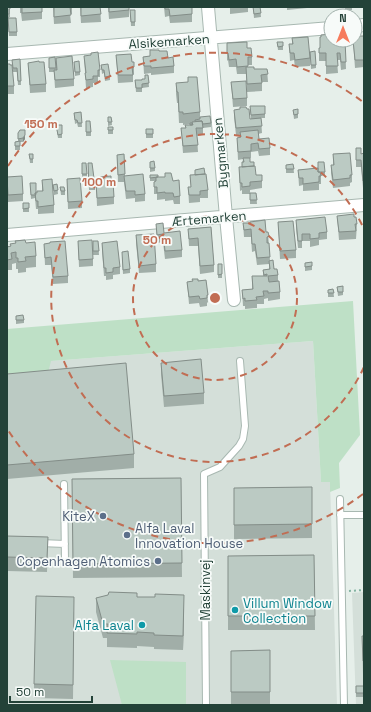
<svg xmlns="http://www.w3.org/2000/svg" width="371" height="712" font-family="'Space Grotesk',sans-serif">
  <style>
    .built { fill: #d4dfd9 }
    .green { fill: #bee0c6 }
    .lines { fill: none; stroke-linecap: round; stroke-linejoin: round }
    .service-casing { stroke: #a8b8b1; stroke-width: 8 }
    .minor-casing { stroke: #a8b8b1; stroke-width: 14 }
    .path { stroke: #85b4a3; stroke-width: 2; stroke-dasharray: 2 3; stroke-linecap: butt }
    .service { stroke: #fff; stroke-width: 6 }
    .minor { stroke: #fff; stroke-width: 12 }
    .wall { fill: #a1aea8 }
    .shaded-wall { fill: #838d88 }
    .building { fill: #bbcac3; stroke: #838d88 }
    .ring { fill: none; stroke: #c16d53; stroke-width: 2; stroke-dasharray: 7 5 }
    .service-dot { fill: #5c6f8a; stroke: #f7fbf9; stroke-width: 1.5 }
    .culture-dot { fill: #0f9aa8; stroke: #f7fbf9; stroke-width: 1.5 }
    .labels { text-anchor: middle; stroke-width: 3.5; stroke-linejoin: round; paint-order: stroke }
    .street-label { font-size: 13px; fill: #234238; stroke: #f7fbf9 }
    .service-label { font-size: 13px; fill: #4e5e75; stroke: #f7fbf9; text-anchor: end }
    .culture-label { font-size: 13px; fill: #0d838f; stroke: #f7fbf9; text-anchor: start }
    .centre { fill: #c16d53; stroke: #f7fbf9; stroke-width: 2 }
    .ring-label { font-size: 12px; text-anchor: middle; font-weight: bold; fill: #c16d53; stroke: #f7fbf9; stroke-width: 3.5; stroke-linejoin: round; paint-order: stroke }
  </style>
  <rect width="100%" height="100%" fill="#e6efea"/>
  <path class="built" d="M 313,341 L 321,482 L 330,482 L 337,705 L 7,705 L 7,384 L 51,361 Z
    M 364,592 L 364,705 L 356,705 L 352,593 Z"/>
  <path class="green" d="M 353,301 L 360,435 L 339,463 L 340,488 L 330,492 L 330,482 L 321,482 L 313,341 L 51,361 L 46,381 L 7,384 L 7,329 Z
    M 110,660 L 186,662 L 186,705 L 122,705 Z"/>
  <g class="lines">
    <g class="service-casing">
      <path id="service" d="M 64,484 L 65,561
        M 340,499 L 344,705
        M 340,515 L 364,515
        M 40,543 L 65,544
        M 206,705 L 204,474 L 220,467 L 239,446 L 243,439 L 245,426 L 240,361"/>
    </g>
    <g class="minor-casing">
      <path id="minor" d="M 208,7 L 226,217 L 234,300
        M 355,26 L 364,25
        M 7,54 L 331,28
        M 7,235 L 364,205"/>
    </g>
    <path class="path" d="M 349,591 L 364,590"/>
    <use href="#service" class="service"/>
    <use href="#minor" class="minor"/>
  </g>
  <path class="wall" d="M 7,7 L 10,7 L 10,17 L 9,17 L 9,18 L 17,32 L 17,36 L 9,36 L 8,22 L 7,22 Z
    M 20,7 L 42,7 L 42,19 L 22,21 L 21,13 L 20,13 Z
    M 53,7 L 72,7 L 72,14 L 70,14 L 71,23 L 54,24 Z
    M 80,7 L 100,7 L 101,22 L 81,23 Z
    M 108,7 L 129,7 L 129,17 L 109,19 Z
    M 164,7 L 192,7 L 192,22 L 170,23 L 169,16 L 165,17 Z
    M 230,7 L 248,7 L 248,12 L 230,14 Z
    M 253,7 L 260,7 L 261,17 L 254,18 Z
    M 287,7 L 307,7 L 307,8 L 287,10 Z
    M 345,7 L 352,7 L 352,10 L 345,11 Z
    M 130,10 L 135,10 L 135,26 L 131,26 Z
    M 364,36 L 364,67 L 355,68 L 353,40 Z
    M 320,37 L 331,40 L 345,40 L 346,69 L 341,70 L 340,60 L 337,60 L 338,73 L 326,74 L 326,61 L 319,61 L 319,48 L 320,48 Z
    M 292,38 L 310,58 L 310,66 L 295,67 L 294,60 L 290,61 L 289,44 L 292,44 Z
    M 277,42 L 283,42 L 283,50 L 278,50 Z
    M 247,48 L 252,57 L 252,65 L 248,65 L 248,67 L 254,69 L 267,69 L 268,82 L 262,82 L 262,91 L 247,92 L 246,74 L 237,74 L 236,67 L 229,67 L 228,60 L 227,61 L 227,53 Z
    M 150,50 L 159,51 L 168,58 L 174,66 L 174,73 L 151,75 L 151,73 L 144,74 L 143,57 L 150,56 Z
    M 310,52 L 316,65 L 316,68 L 311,69 Z
    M 116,55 L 132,62 L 134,62 L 134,74 L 133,75 L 133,82 L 118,83 Z
    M 84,56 L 100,70 L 100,77 L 98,77 L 98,83 L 93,83 L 93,87 L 86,88 Z
    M 55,57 L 56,70 L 56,58 L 74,79 L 74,86 L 55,88 L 54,72 L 49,72 L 49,58 Z
    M 20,59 L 21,85 L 18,85 L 17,72 L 13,72 L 12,60 Z
    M 74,62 L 80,72 L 80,75 L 75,76 Z
    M 28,63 L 46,84 L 46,92 L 30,93 Z
    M 7,64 L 14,86 L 14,94 L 7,94 Z
    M 101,65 L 110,76 L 110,80 L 105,81 L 104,73 L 102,74 Z
    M 148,75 L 149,87 L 142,88 L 142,92 L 136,92 L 135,80 L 142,80 L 145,79 Z
    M 231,82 L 247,98 L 247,106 L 233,107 Z
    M 176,83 L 200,112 L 200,117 L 211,123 L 211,127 L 203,128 L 203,135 L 197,136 L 198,152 L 183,153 L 181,128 L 185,128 L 190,125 L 190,124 L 183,125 L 183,123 L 179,123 L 178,103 L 177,103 L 176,94 Z
    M 250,106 L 265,106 L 265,118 L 261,118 L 262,133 L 258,134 L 259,139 L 270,148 L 270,155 L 259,156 L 258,151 L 251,152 L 251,158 L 250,158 L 250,162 L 256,175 L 262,181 L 262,188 L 250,190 L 250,193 L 256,193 L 257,204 L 250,204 L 250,194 L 242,194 L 242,190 L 240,191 L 239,167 L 242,167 L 243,159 L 238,160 L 237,138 L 240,137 L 240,135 L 236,135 L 234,117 L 234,110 L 250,119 L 251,119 Z
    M 293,110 L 298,114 L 298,118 L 294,119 Z
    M 81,112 L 82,127 L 78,127 L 77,123 L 75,124 L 74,113 Z
    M 108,117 L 111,117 L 112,125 L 108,126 Z
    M 86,121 L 91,132 L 91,136 L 86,136 Z
    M 56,125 L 62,125 L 62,138 L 58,138 Z
    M 108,127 L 113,127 L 113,134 L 108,134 Z
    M 146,129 L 153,129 L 153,138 L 146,138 Z
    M 18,133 L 25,139 L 23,142 L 20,142 L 20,150 L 15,150 L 15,142 L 18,141 Z
    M 356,148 L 361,154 L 364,153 L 364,188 L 363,188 L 361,167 L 356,167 Z
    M 29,154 L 33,154 L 33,163 L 30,163 Z
    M 124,154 L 125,176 L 145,194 L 145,201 L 135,202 L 135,198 L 126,199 L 124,182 L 118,182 L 117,155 Z
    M 333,154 L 352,175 L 352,182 L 350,183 L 350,186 L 333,188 L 331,173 L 331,165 L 333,165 Z
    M 150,162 L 155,168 L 155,171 L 150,172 Z
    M 318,162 L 325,172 L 325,175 L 321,176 L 321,184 L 319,184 L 319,190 L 303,191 L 303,185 L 299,186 L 298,170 L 318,168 Z
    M 88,163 L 95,186 L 95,190 L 89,190 Z
    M 293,164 L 294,173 L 286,173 L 286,165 Z
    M 82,167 L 87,174 L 87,178 L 82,178 Z
    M 195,170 L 205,174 L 208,190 L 208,198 L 200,198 L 200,202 L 189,203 L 188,187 L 191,187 L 190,175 L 195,175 Z
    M 165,173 L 173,181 L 180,196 L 180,204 L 174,204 L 173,200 L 165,201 L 165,199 L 157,200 L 157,194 L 154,194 L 154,182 L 156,181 L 150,181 L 150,175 L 158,177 L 165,177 Z
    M 7,177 L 23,194 L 23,201 L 8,202 L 7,190 Z
    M 100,177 L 111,182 L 114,197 L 114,204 L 97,206 L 96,183 L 100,183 Z
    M 67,179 L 82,201 L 82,208 L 68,209 Z
    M 42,180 L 54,205 L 54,213 L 38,214 L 38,209 L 36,209 L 35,198 L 31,199 L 30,183 L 36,193 L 42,191 Z
    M 57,184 L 58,194 L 54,195 L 53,185 Z
    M 60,187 L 65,191 L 65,195 L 61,195 Z
    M 23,203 L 29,203 L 29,212 L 23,212 Z
    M 337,216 L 354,217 L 357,224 L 356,239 L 339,240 Z
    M 296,220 L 327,232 L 327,239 L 319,240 L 319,245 L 310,247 L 310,241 L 302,241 L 302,248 L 298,248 L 296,228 Z
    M 278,222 L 296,250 L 296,258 L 280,259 Z
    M 243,223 L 266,232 L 268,232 L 270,261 L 278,275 L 278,281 L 280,292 L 280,299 L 268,301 L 268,298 L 264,299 L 264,304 L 257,304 L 257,308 L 245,309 L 245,306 L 243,306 L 242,290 L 252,289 L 252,276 L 263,276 L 263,270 L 269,269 L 269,264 L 257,265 L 255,251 L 252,252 L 251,237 L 244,237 Z
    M 156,224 L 164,233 L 182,250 L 182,257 L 165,259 L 163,242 L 157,243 Z
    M 211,227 L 214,265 L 214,272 L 200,274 L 198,246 L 189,246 L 188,229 Z
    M 136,235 L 156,264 L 156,272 L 139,273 L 136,243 Z
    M 78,241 L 93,259 L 93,266 L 79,267 Z
    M 93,241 L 98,241 L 99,255 L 93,255 Z
    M 26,243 L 36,256 L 36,267 L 26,268 L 26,272 L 18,273 L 18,269 L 16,269 L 16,263 L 12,264 L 12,270 L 7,270 L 7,276 L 7,247 Z
    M 102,243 L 120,267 L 120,274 L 113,275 L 113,279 L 106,280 L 106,276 L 104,276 L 102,251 Z
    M 44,244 L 68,276 L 68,283 L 53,284 L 51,265 L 45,265 Z
    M 122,256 L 130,269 L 130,273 L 123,274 Z
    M 312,262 L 312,270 L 305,271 L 305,263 Z
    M 218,264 L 222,264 L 222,278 L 218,278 Z
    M 206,280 L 208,302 L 207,303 L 207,306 L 200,307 L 199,303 L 189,304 L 187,282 Z
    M 343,286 L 343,295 L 338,296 L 337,287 Z
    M 333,289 L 334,297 L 328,297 L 328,290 Z
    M 16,316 L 24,320 L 24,323 L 16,324 Z
    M 161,363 L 204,393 L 204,404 L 164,407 L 161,374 Z
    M 7,374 L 134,454 L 134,468 L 7,479 Z
    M 181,478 L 182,577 L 73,578 L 72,479 Z
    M 312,487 L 312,538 L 234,539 L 234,488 Z
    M 7,536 L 48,537 L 47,572 L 7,571 Z
    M 314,555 L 315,630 L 228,630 L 228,556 Z
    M 137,597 L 184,609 L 183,650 L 154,649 L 154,647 L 137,646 L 137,648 L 107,647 L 107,638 L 103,638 L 96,612 L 96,598 Z
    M 74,611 L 73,699 L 34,698 L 34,684 Z
    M 362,636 L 364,636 L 364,675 L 363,675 Z
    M 270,650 L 270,705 L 231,705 L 231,651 Z
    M 356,686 L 364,686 L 364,697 L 356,697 Z"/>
  <path class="shaded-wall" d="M 25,135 L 25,139 L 23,142 L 23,138 Z
    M 184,595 L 184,609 L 183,650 L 183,636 Z"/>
  <path class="building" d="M 7,7 L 10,7 L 10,9 L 9,9 L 9,14 L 7,14 Z
    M 22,7 L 42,7 L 42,12 L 22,13 Z
    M 54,7 L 70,7 L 71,15 L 54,17 Z
    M 81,7 L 100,7 L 101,14 L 81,16 Z
    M 109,7 L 129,7 L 129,10 L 109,12 Z
    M 165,7 L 192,7 L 192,14 L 170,16 L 169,9 L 165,9 Z
    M 253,7 L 260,7 L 261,13 L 254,14 Z
    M 130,10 L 135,10 L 135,22 L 131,22 Z
    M 8,18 L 16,18 L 17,32 L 9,32 Z
    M 331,34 L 331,40 L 345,40 L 346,62 L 341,62 L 340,53 L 337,53 L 338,66 L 326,66 L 326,53 L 319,53 L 319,48 L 320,48 L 320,37 L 321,37 L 321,35 Z
    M 355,36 L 364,36 L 364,60 L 355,60 L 353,40 L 355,40 Z
    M 308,37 L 310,58 L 295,60 L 294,53 L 290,53 L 289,44 L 293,44 L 292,38 Z
    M 247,42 L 247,48 L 251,48 L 252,57 L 248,57 L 248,66 L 237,67 L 236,59 L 229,60 L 228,53 L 227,53 L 227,43 Z
    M 277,42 L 283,42 L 283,46 L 278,47 Z
    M 150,50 L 159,50 L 159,51 L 167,51 L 168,58 L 173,57 L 174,66 L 151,68 L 151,66 L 144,66 L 143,57 L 150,56 Z
    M 315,51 L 316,65 L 311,65 L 310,52 Z
    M 98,52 L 100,70 L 98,70 L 98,76 L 93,76 L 93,79 L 86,80 L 85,73 L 86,73 L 84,56 L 91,55 L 91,53 Z
    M 131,54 L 132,62 L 134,62 L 134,67 L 132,67 L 133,75 L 118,75 L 116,55 Z
    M 72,56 L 74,79 L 55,80 L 54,70 L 57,70 L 56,58 Z
    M 55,57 L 56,68 L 49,68 L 49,58 Z
    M 20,59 L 21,81 L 18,81 L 17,68 L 13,68 L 12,60 Z
    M 39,61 L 39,62 L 44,62 L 46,84 L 30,85 L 28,63 Z
    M 79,61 L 80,72 L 75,72 L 74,62 Z
    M 7,64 L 10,64 L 10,65 L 12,65 L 14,86 L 7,86 Z
    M 108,64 L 110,76 L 105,77 L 104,70 L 102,70 L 101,65 Z
    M 246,67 L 254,67 L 254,69 L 267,69 L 268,74 L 261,75 L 262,83 L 247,84 Z
    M 145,75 L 148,75 L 149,83 L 142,84 L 142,88 L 136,88 L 135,80 L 142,80 L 142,79 L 145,79 Z
    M 188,77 L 197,77 L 200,112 L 183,114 L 183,112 L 179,112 L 178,92 L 177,92 L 176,83 L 188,82 Z
    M 246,81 L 247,98 L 233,99 L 231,82 Z
    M 250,106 L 265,106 L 265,114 L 251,115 Z
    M 240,107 L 246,107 L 247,109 L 249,109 L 250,119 L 261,118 L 262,126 L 236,128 L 234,110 L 240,109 Z
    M 298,109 L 298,114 L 294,115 L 293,110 Z
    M 81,112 L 82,123 L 78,123 L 77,120 L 75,120 L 74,113 Z
    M 210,116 L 211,123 L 203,124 L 202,121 L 195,121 L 195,120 L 200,119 L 200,117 Z
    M 108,117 L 111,117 L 112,122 L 108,122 Z
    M 86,121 L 90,121 L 91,132 L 86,132 Z
    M 202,121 L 203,128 L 196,128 L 198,145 L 183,146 L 181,128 L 186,128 L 185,125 L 193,125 L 192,122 Z
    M 190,123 L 192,123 L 192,125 L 190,125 Z
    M 56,125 L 62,125 L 62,134 L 58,135 Z
    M 108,127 L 113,127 L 113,130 L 108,130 Z
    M 146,129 L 153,129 L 153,134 L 146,134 Z
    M 20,130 L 25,130 L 25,135 L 23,138 L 18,139 L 18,133 Z
    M 258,130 L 259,139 L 269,138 L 270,148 L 259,149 L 258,143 L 251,144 L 251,151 L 238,152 L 237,138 L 241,137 L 240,132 Z
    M 20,141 L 20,146 L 15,146 L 15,142 Z
    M 356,148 L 361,148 L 361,154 L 364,153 L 364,181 L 363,181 L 361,160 L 356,160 Z
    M 350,153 L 352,175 L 350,175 L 350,178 L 333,180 L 331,165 L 334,165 L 333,154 Z
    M 29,154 L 33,154 L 33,159 L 30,159 Z
    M 124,154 L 125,174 L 118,175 L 117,155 Z
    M 243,158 L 250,158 L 250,162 L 254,162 L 254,166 L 242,167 L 242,162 L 244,162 Z
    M 154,161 L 155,168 L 150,168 L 150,162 Z
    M 318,162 L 324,162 L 325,172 L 318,172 Z
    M 82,163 L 86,163 L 87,174 L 82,174 Z
    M 88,163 L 92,163 L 95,186 L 89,187 Z
    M 293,164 L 294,169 L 286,169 L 286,165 Z
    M 255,166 L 256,175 L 262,175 L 262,181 L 250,182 L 250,186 L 242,187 L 242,183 L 240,183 L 239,167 Z
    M 204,168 L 205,174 L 195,175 L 195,170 Z
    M 318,168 L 318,172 L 320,172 L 321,176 L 319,176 L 319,182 L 303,184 L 303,178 L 299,178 L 298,170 Z
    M 165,173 L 171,173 L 173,181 L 179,180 L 180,196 L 174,197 L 173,193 L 165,193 L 165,192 L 157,193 L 157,187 L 154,187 L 154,182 L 156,181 L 156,177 L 165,177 Z
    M 143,174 L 145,194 L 135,195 L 135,191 L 126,191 L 124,176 Z
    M 206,174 L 208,190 L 200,191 L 200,195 L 189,195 L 188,187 L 191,187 L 190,175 Z
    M 150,175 L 158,175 L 158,177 L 150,178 Z
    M 22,176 L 23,194 L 8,195 L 7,177 Z
    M 111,176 L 111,182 L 113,182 L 114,197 L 97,198 L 96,183 L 101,183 L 100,177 Z
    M 80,178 L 82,201 L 68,202 L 67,179 Z
    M 52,179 L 54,205 L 38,207 L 38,201 L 36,201 L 35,193 L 37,193 L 37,191 L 43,191 L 42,180 Z
    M 30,183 L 36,183 L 36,193 L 35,193 L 36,195 L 31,195 Z
    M 57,184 L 58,190 L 54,191 L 53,185 Z
    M 60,187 L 64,187 L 65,191 L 61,191 Z
    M 250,193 L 256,193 L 257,200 L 250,200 Z
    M 23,203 L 29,203 L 29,208 L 23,209 Z
    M 354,214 L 354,217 L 356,217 L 357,224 L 355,224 L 356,231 L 339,232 L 337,216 Z
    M 325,217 L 327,232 L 319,233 L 319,238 L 310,239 L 310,234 L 302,234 L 302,241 L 298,241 L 296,220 Z
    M 265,220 L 266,232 L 268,232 L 269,236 L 267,237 L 267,243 L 269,243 L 270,257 L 257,258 L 255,244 L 252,244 L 251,229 L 244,230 L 243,223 L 250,223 L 250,222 Z
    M 293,221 L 296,250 L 280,251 L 278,222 Z
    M 163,223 L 164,233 L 180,231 L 182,250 L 165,251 L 163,234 L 157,235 L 156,224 Z
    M 211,227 L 214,265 L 200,266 L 198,238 L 189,239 L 188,229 Z
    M 154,234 L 156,264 L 139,266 L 136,235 Z
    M 25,240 L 26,243 L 35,242 L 36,256 L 25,257 L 26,261 L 18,262 L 18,258 L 16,258 L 16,252 L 11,253 L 12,259 L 7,260 L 7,247 L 11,246 L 10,244 L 16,243 L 15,241 Z
    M 92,240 L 93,259 L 79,260 L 78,241 Z
    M 65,241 L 68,276 L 53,277 L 51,257 L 45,258 L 44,244 L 50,243 L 50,242 Z
    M 93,241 L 98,241 L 99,251 L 93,251 Z
    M 117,241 L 120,267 L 113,268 L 113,272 L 106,273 L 106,268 L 104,268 L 102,243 Z
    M 128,251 L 130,269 L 123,270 L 122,252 Z
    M 273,260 L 274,269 L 277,269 L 278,275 L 268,276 L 269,282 L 279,281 L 280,292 L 268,293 L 268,291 L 263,291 L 264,296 L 256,297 L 257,300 L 245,301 L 245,298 L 243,299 L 242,290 L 253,289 L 252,276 L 267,276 L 267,274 L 264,275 L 263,270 L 270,269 L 269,261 Z
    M 312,262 L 312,266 L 305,267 L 305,263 Z
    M 218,264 L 222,264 L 222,274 L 218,275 Z
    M 192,279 L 198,279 L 198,281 L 206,280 L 208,295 L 207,295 L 207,298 L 200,299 L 199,296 L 189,297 L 187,282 L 193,281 Z
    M 343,286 L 343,292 L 338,292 L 337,287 Z
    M 333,289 L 334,293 L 328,293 L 328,290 Z
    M 23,315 L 24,320 L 16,320 L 16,316 Z
    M 201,359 L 204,393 L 164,396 L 161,363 Z
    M 126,363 L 134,454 L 7,465 L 7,374 Z
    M 181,478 L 182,563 L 73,564 L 72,479 Z
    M 312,487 L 312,524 L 234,525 L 234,488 Z
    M 7,536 L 48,537 L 47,558 L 7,557 Z
    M 314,555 L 315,616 L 228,616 L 228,556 Z
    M 109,592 L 137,593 L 137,597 L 155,597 L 155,594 L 184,595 L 183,636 L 154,635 L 154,633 L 137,632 L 137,634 L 107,633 L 108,624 L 103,624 L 96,598 L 108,595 Z
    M 36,596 L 74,597 L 73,685 L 34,684 Z
    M 362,636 L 364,636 L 364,661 L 363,661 Z
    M 270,650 L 270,692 L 231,692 L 231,651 Z
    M 356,686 L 364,686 L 364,693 L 356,693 Z"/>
  <g class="ring">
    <circle cx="215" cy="298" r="82"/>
    <path d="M364 367A164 164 0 1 1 364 229"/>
    <path d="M363 494A246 246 0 0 1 8 430M8 166A246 246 0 0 1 363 102"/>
  </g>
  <g class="service-dot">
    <circle cx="103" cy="516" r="4"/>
    <circle cx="127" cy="535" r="4"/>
    <circle cx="158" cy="561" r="4"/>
  </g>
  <g class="culture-dot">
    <circle cx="235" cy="610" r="4"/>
    <circle cx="142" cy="625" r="4"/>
  </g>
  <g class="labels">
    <g class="street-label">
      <text transform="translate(169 41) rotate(-4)" y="5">Alsikemarken</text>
      <text transform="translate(220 153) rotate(-95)" y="5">Bygmarken</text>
      <text transform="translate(209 218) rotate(-5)" y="5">Ærtemarken</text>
      <text transform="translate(205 590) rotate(-90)" y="5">Maskinvej</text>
    </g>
    <g class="service-label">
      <text x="95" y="521">KiteX</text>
      <text x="135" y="533" text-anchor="start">Alfa Laval<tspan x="135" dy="15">Innovation House</tspan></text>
      <text x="150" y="566">Copenhagen Atomics</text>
    </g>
    <g class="culture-label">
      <text x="243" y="608">Villum Window<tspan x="243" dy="15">Collection</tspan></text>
      <text x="134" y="630" text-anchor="end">Alfa Laval</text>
    </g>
  </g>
  <circle cx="215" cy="298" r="6" class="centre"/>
  <g class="ring-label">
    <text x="41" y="128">150 m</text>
    <text x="99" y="186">100 m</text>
    <text x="157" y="244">50 m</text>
  </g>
  <rect width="371" height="712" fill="none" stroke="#234238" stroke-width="16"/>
  <g transform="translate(343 28)"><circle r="19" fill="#f7fbf9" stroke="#a2b1ac"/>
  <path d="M0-3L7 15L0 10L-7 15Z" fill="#f67b5c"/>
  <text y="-6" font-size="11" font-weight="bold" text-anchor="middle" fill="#234238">N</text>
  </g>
  <path d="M10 696v6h82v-6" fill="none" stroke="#234238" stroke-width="2"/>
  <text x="16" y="696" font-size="12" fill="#234238" stroke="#f7fbf9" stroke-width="3" paint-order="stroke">50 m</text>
</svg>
